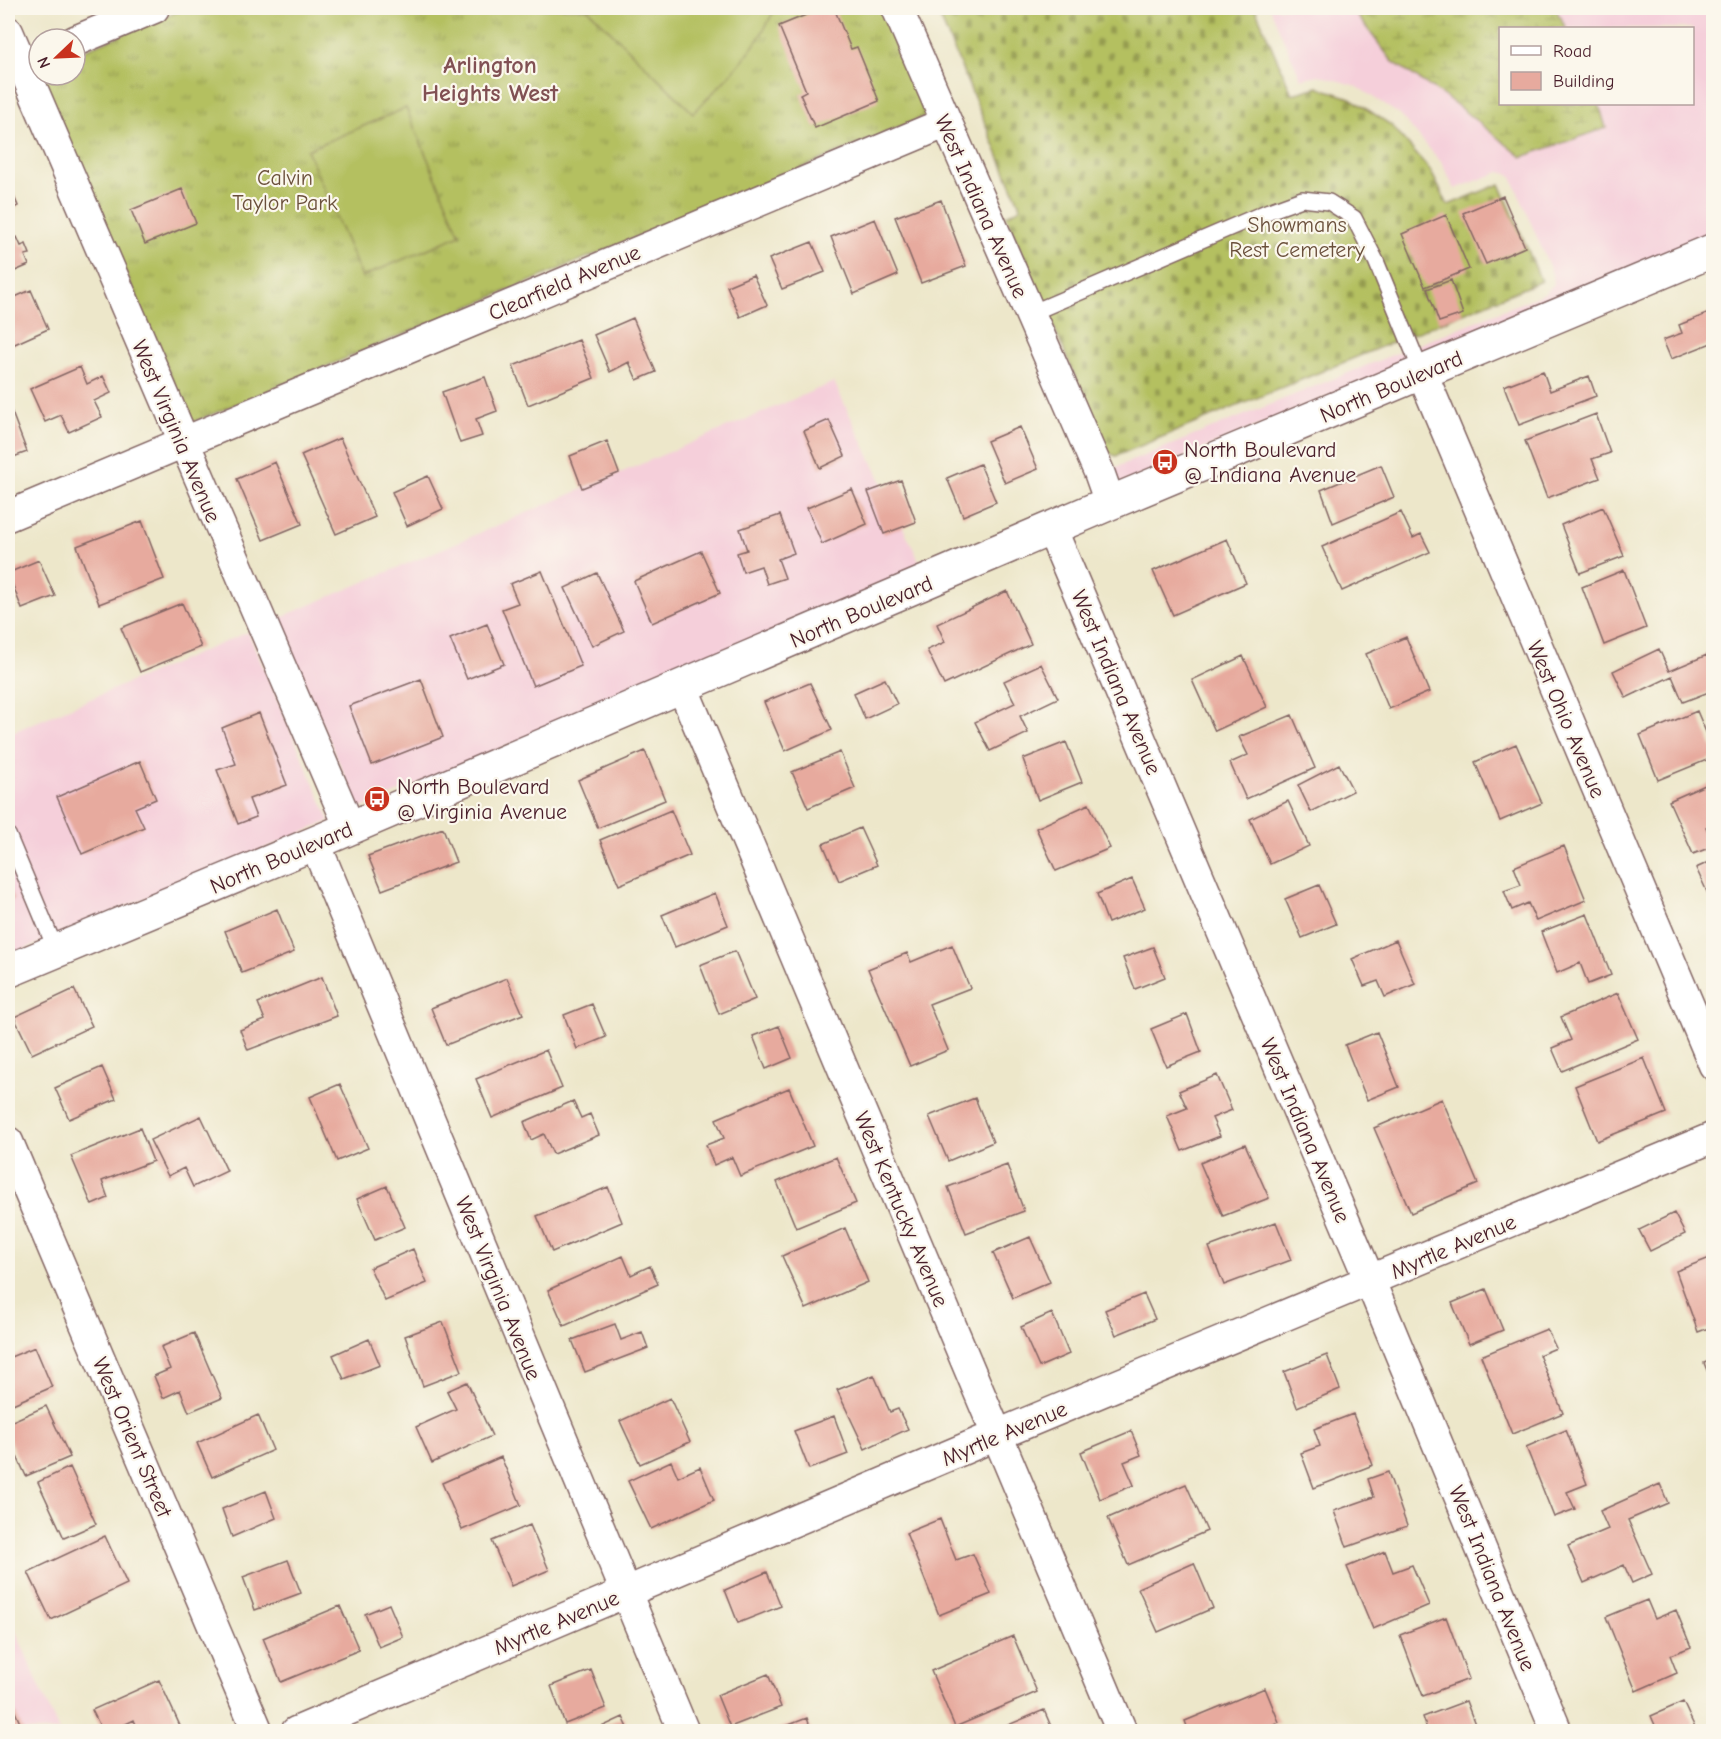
<svg xmlns="http://www.w3.org/2000/svg" width="1721" height="1739" font-family="'Comic Neue',sans-serif">
  <style>
    .built { fill: #f5cfda }
    .grass { fill: url(#grass-tufts); stroke: #7f7046; stroke-width: 1.5 }
    .wetland { fill: url(#wetland-marsh); stroke: #7f7046; stroke-width: 1.5 }
    .cemetery { fill: url(#cemetery-stones); stroke: #7f7046; stroke-width: 1.5 }
    .garden { fill: #b4c061; stroke: #7f7046; stroke-width: 1.5 }
    .building { fill: #e7aa9e }
    .lines { fill: none; stroke-linecap: round; stroke-linejoin: round }
    .service-casing { stroke: #836563; stroke-width: 18 }
    .minor-casing { stroke: #836563; stroke-width: 33 }
    .tertiary-casing { stroke: #836563; stroke-width: 36 }
    .service { stroke: #fff; stroke-width: 15 }
    .minor { stroke: #fff; stroke-width: 30 }
    .tertiary { stroke: #fff; stroke-width: 33 }
    .labels { text-anchor: middle; stroke-width: 4.5; stroke-linejoin: round; paint-order: stroke }
    .park-label { font-size: 22px; fill: #6a4f3b; stroke: #fbf7ec }
    .street-label { font-size: 22px; fill: #4a1f2b; stroke: #fbf7ec }
    .poi-label { font-size: 22px; fill: #4a1f2b; stroke: #fbf7ec; text-anchor: start }
    .neighbourhood-label { font-size: 24px; font-weight: bold; fill: #815053; stroke: #fbf7ec }
  </style>
  <defs>
    <pattern id="grass-tufts" width="24" height="20" patternUnits="userSpaceOnUse" patternTransform="scale(1.5)"><rect width="24" height="20" fill="#b4c061"/><path d="M3 7l-1-3M5 7V3M7 7l1-3M15 17l-1-3M17 17v-4M19 17l1-3" fill="none" stroke="#949b50"/></pattern>
    <pattern id="wetland-marsh" width="20" height="14" patternUnits="userSpaceOnUse" patternTransform="scale(1.5)"><rect width="20" height="14" fill="#b4c061"/><path d="M1 5h8M5 5V1M11 12h8M15 12V8" fill="none" stroke="#949b50"/></pattern>
    <pattern id="cemetery-stones" width="16" height="16" patternUnits="userSpaceOnUse" patternTransform="scale(1.5)"><rect width="16" height="16" fill="#b4c061"/><path d="M2 7V4a2 2 0 0 1 4 0v3zM10 15v-3a2 2 0 0 1 4 0v3z" fill="#949b50"/></pattern>
  </defs>
  <rect width="100%" height="100%" fill="#fbf7ec"/>
  <filter id="ink" filterUnits="userSpaceOnUse"><feTurbulence type="fractalNoise" baseFrequency=".0167" numOctaves="2"/><feDisplacementMap in="SourceGraphic" scale="12" xChannelSelector="R" yChannelSelector="G"/><feConvolveMatrix kernelMatrix="1 2 1 2 8 2 1 2 1" color-interpolation-filters="sRGB"/></filter>
  <filter id="wash" filterUnits="userSpaceOnUse"><feTurbulence type="fractalNoise" baseFrequency=".008" numOctaves="4" result="noise"/><feDisplacementMap in="SourceGraphic" scale="24" xChannelSelector="R" yChannelSelector="G"/><feGaussianBlur stdDeviation="1.35" result="paint"/><feColorMatrix in="noise" values="0 0 0 0 0 0 0 0 0 0 0 0 0 0 0 0 0 1.4 0 .05"/><feComposite in="paint" operator="in"/></filter>
  <g filter="url(#wash)">
    <rect width="100%" height="100%" fill="#ede7ca"/>
    <path class="built" d="M 1270,8 L 1354,8 L 1357,15 L 1392,61 L 1454,103 L 1606,128 L 1599,104 L 1692,104 L 1692,28 L 1566,28 L 1555,8 L 1713,8 L 1713,234 L 1120,484 L 1114,468 L 1545,293 L 1554,284 L 1553,276 L 1511,175 L 1500,172 L 1455,189 L 1441,162 L 1400,115 L 1356,86 L 1319,75 L 1301,79 Z
      M 834,382 L 923,569 L 359,809 L 277,619 Z
      M 248,632 L 330,821 L 8,956 L 8,734 Z
      M 8,1613 L 59,1731 L 8,1731 Z"/>
    <path class="grass" d="M 186,8 L 880,8 L 926,116 L 191,423 L 39,75 L 75,75 L 75,54 Z"/>
    <path class="wetland" d="M 1354,8 L 1555,8 L 1566,28 L 1500,28 L 1500,104 L 1599,104 L 1606,128 L 1522,157 L 1454,103 L 1392,61 L 1357,15 Z"/>
    <path class="cemetery" d="M 936,8 L 1255,8 L 1292,94 L 1318,87 L 1350,98 L 1391,125 L 1430,170 L 1448,205 L 1500,184 L 1541,281 L 1116,456 L 1108,453 L 1006,215 L 1021,208 Z"/>
    <path class="garden" d="M 587,8 L 775,8 C 757,50 725,81 693,113 Z
      M 406,108 L 460,235 L 362,277 L 307,150 Z"/>
    <g id="blocks">
      <path class="building" d="M 823,8 L 834,8 L 851,49 L 857,47 L 879,101 L 815,128 L 800,94 L 806,91 L 779,26 Z
        M 8,182 L 18,206 L 8,211 Z
        M 182,189 L 196,223 L 145,244 L 131,210 Z
        M 1503,196 L 1525,247 L 1486,264 L 1463,213 Z
        M 941,200 L 966,266 L 921,283 L 895,217 Z
        M 1446,215 L 1469,269 L 1425,287 L 1402,234 Z
        M 875,219 L 898,275 L 854,294 L 831,237 Z
        M 9,225 L 15,238 L 17,237 L 21,246 L 26,244 L 30,254 L 25,255 L 29,265 L 8,274 L 8,226 Z
        M 812,242 L 825,272 L 782,289 L 769,259 Z
        M 753,275 L 767,305 L 740,317 L 727,286 Z
        M 1451,280 L 1463,314 L 1439,322 L 1427,289 Z
        M 31,290 L 48,329 L 8,347 L 8,300 Z
        M 1714,311 L 1714,342 L 1671,359 L 1663,340 L 1682,333 L 1679,325 Z
        M 633,318 L 656,372 L 637,380 L 629,362 L 610,372 L 594,335 Z
        M 579,340 L 594,378 L 528,405 L 513,366 Z
        M 80,367 L 87,384 L 103,376 L 111,393 L 94,401 L 102,417 L 69,432 L 61,415 L 45,422 L 30,389 Z
        M 1543,371 L 1550,391 L 1589,376 L 1596,396 L 1519,425 L 1504,386 Z
        M 485,377 L 497,411 L 476,419 L 482,436 L 460,443 L 442,392 Z
        M 8,402 L 27,452 L 8,459 Z
        M 1596,414 L 1610,453 L 1592,459 L 1600,478 L 1547,498 L 1525,441 Z
        M 829,420 L 845,456 L 820,468 L 804,431 Z
        M 1020,427 L 1038,469 L 1005,483 L 987,441 Z
        M 340,438 L 375,517 L 336,534 L 301,455 Z
        M 607,441 L 619,473 L 582,488 L 570,456 Z
        M 275,462 L 302,524 L 263,540 L 237,479 Z
        M 980,464 L 996,502 L 963,516 L 947,478 Z
        M 1381,465 L 1394,497 L 1333,523 L 1321,490 Z
        M 428,476 L 443,509 L 407,526 L 392,492 Z
        M 901,480 L 916,522 L 884,534 L 868,492 Z
        M 852,489 L 867,524 L 822,544 L 807,508 Z
        M 1603,507 L 1624,556 L 1580,573 L 1561,525 Z
        M 1401,512 L 1413,538 L 1421,534 L 1430,552 L 1342,591 L 1322,547 Z
        M 780,515 L 794,553 L 778,559 L 785,578 L 767,584 L 761,566 L 743,572 L 737,553 L 747,550 L 740,529 Z
        M 142,521 L 164,579 L 99,604 L 77,546 Z
        M 1227,539 L 1246,583 L 1173,615 L 1153,571 Z
        M 701,551 L 720,593 L 652,623 L 634,581 Z
        M 39,560 L 55,596 L 22,609 L 8,573 Z
        M 1624,570 L 1646,628 L 1604,645 L 1582,587 Z
        M 542,571 L 581,666 L 533,686 L 502,609 L 518,603 L 510,584 Z
        M 597,573 L 624,631 L 592,646 L 565,588 Z
        M 1007,591 L 1031,644 L 944,685 L 927,650 L 945,642 L 937,624 Z
        M 182,603 L 201,647 L 140,672 L 121,628 Z
        M 487,624 L 504,664 L 467,679 L 450,639 Z
        M 1406,637 L 1429,692 L 1389,709 L 1366,654 Z
        M 1659,649 L 1669,671 L 1707,655 L 1714,670 L 1714,690 L 1683,702 L 1672,676 L 1626,698 L 1613,671 Z
        M 1243,656 L 1267,707 L 1215,731 L 1192,680 Z
        M 1041,664 L 1058,698 L 1020,716 L 1028,733 L 990,751 L 975,722 L 1015,703 L 1004,681 Z
        M 421,679 L 443,737 L 372,765 L 349,706 Z
        M 885,679 L 897,704 L 865,719 L 854,693 Z
        M 810,683 L 832,730 L 785,751 L 764,702 Z
        M 1697,711 L 1714,751 L 1714,757 L 1658,780 L 1640,735 Z
        M 259,713 L 287,785 L 249,799 L 256,817 L 238,824 L 217,770 L 236,764 L 222,728 Z
        M 1292,715 L 1315,768 L 1246,799 L 1230,763 L 1248,755 L 1239,737 Z
        M 1066,742 L 1082,782 L 1038,800 L 1023,759 Z
        M 1516,744 L 1542,803 L 1500,821 L 1475,762 Z
        M 645,751 L 665,800 L 598,828 L 578,780 Z
        M 840,752 L 855,788 L 808,808 L 792,772 Z
        M 140,761 L 156,799 L 135,808 L 144,827 L 82,854 L 57,797 Z
        M 1339,764 L 1353,791 L 1311,812 L 1298,785 Z
        M 1712,782 L 1714,786 L 1714,824 L 1706,827 L 1714,846 L 1693,854 L 1669,801 Z
        M 1288,801 L 1309,846 L 1270,864 L 1250,819 Z
        M 1089,804 L 1110,848 L 1056,871 L 1036,828 Z
        M 671,810 L 690,855 L 619,885 L 600,840 Z
        M 443,828 L 456,862 L 382,890 L 368,856 Z
        M 860,828 L 877,865 L 839,881 L 823,844 Z
        M 1564,846 L 1586,900 L 1536,921 L 1528,903 L 1512,910 L 1504,891 L 1521,885 L 1514,867 Z
        M 1714,860 L 1714,907 L 1696,868 Z
        M 1132,879 L 1145,908 L 1108,923 L 1097,894 Z
        M 8,883 L 14,900 L 8,903 Z
        M 1319,885 L 1336,924 L 1302,938 L 1285,899 Z
        M 715,893 L 728,925 L 675,947 L 662,915 Z
        M 277,909 L 294,952 L 242,973 L 225,931 Z
        M 1587,914 L 1611,975 L 1588,984 L 1580,963 L 1557,973 L 1541,932 Z
        M 1396,940 L 1415,984 L 1385,997 L 1378,981 L 1364,986 L 1352,959 Z
        M 952,945 L 970,988 L 929,1004 L 948,1050 L 910,1066 L 868,969 L 907,953 L 911,962 Z
        M 1153,947 L 1165,977 L 1135,989 L 1123,958 Z
        M 735,951 L 755,999 L 719,1014 L 700,965 Z
        M 322,977 L 337,1016 L 248,1050 L 240,1030 L 265,1020 L 258,1003 Z
        M 507,978 L 523,1014 L 446,1045 L 431,1008 Z
        M 74,989 L 92,1026 L 32,1054 L 14,1017 Z
        M 1618,993 L 1638,1039 L 1562,1071 L 1552,1048 L 1571,1040 L 1561,1017 Z
        M 592,1004 L 606,1037 L 577,1049 L 564,1015 Z
        M 1187,1014 L 1201,1052 L 1166,1066 L 1151,1029 Z
        M 779,1026 L 792,1058 L 766,1069 L 753,1036 Z
        M 1377,1032 L 1399,1087 L 1367,1100 L 1345,1045 Z
        M 546,1050 L 562,1088 L 492,1118 L 476,1079 Z
        M 1644,1058 L 1666,1113 L 1597,1141 L 1575,1086 Z
        M 102,1067 L 116,1099 L 69,1119 L 55,1088 Z
        M 1217,1075 L 1232,1110 L 1212,1118 L 1220,1136 L 1182,1151 L 1167,1116 L 1187,1108 L 1179,1091 Z
        M 340,1084 L 368,1148 L 337,1161 L 310,1097 Z
        M 789,1088 L 813,1146 L 740,1176 L 732,1157 L 714,1165 L 706,1145 L 724,1138 L 716,1119 Z
        M 975,1098 L 993,1142 L 948,1161 L 929,1116 Z
        M 1442,1099 L 1478,1184 L 1411,1213 L 1374,1128 Z
        M 573,1101 L 581,1118 L 590,1114 L 599,1135 L 553,1154 L 544,1134 L 531,1140 L 524,1122 Z
        M 201,1116 L 227,1171 L 193,1187 L 184,1168 L 168,1176 L 150,1140 Z
        M 140,1128 L 153,1161 L 102,1181 L 108,1198 L 92,1205 L 71,1156 Z
        M 1245,1144 L 1269,1198 L 1223,1216 L 1200,1163 Z
        M 836,1157 L 856,1203 L 796,1228 L 777,1182 Z
        M 1007,1165 L 1024,1211 L 966,1233 L 948,1187 Z
        M 387,1186 L 405,1227 L 375,1240 L 357,1199 Z
        M 608,1187 L 622,1222 L 552,1252 L 537,1216 Z
        M 1674,1213 L 1685,1234 L 1650,1251 L 1639,1230 Z
        M 1276,1222 L 1291,1260 L 1224,1285 L 1209,1247 Z
        M 845,1228 L 868,1282 L 806,1309 L 782,1256 Z
        M 1030,1237 L 1050,1282 L 1013,1298 L 993,1253 Z
        M 413,1249 L 427,1283 L 385,1301 L 370,1268 Z
        M 623,1256 L 631,1275 L 650,1266 L 658,1284 L 564,1326 L 548,1290 Z
        M 1710,1258 L 1714,1268 L 1714,1326 L 1698,1332 L 1676,1271 Z
        M 1486,1289 L 1503,1330 L 1469,1344 L 1452,1303 Z
        M 1144,1294 L 1155,1319 L 1116,1335 L 1105,1310 Z
        M 1052,1313 L 1069,1354 L 1039,1367 L 1021,1327 Z
        M 443,1322 L 462,1371 L 423,1386 L 405,1336 Z
        M 615,1324 L 621,1340 L 642,1332 L 648,1348 L 585,1372 L 572,1340 Z
        M 1547,1329 L 1556,1348 L 1539,1355 L 1563,1413 L 1512,1434 L 1481,1356 Z
        M 194,1333 L 222,1398 L 189,1412 L 180,1390 L 163,1398 L 154,1376 L 170,1369 L 161,1347 Z
        M 369,1339 L 380,1365 L 344,1379 L 333,1355 Z
        M 35,1347 L 52,1387 L 8,1406 L 8,1358 Z
        M 1327,1355 L 1340,1389 L 1297,1407 L 1284,1372 Z
        M 1714,1359 L 1714,1385 L 1713,1385 L 1704,1363 Z
        M 874,1375 L 890,1412 L 898,1409 L 908,1429 L 865,1449 L 837,1390 Z
        M 467,1382 L 492,1436 L 432,1463 L 416,1427 L 456,1409 L 447,1391 Z
        M 670,1398 L 690,1442 L 640,1464 L 620,1421 Z
        M 46,1406 L 70,1457 L 26,1476 L 8,1437 L 8,1423 Z
        M 1353,1414 L 1373,1465 L 1314,1488 L 1301,1453 L 1320,1446 L 1314,1429 Z
        M 258,1415 L 273,1450 L 212,1477 L 197,1443 Z
        M 834,1416 L 848,1454 L 809,1469 L 794,1431 Z
        M 1566,1430 L 1587,1484 L 1567,1492 L 1575,1509 L 1554,1517 L 1526,1447 Z
        M 1131,1431 L 1141,1455 L 1124,1462 L 1134,1485 L 1100,1499 L 1081,1452 Z
        M 501,1457 L 521,1505 L 462,1530 L 442,1483 Z
        M 671,1461 L 678,1477 L 700,1467 L 714,1500 L 651,1529 L 628,1481 Z
        M 70,1467 L 96,1524 L 64,1538 L 38,1482 Z
        M 1388,1472 L 1407,1526 L 1347,1547 L 1334,1511 L 1374,1497 L 1368,1479 Z
        M 1186,1484 L 1207,1531 L 1128,1565 L 1108,1518 Z
        M 1660,1484 L 1668,1503 L 1628,1520 L 1652,1574 L 1632,1583 L 1624,1565 L 1584,1583 L 1568,1546 L 1608,1529 L 1600,1511 Z
        M 266,1491 L 276,1518 L 232,1537 L 222,1509 Z
        M 940,1519 L 956,1560 L 973,1554 L 991,1594 L 939,1615 L 906,1533 Z
        M 530,1525 L 549,1570 L 511,1586 L 492,1541 Z
        M 105,1536 L 127,1584 L 51,1620 L 28,1572 Z
        M 1385,1551 L 1393,1572 L 1412,1565 L 1429,1605 L 1373,1629 L 1347,1567 Z
        M 288,1560 L 301,1593 L 255,1610 L 243,1577 Z
        M 1194,1563 L 1213,1608 L 1158,1632 L 1138,1588 Z
        M 767,1572 L 781,1606 L 738,1623 L 725,1590 Z
        M 1647,1600 L 1655,1619 L 1676,1610 L 1691,1647 L 1670,1655 L 1677,1673 L 1636,1691 L 1606,1617 Z
        M 389,1604 L 403,1637 L 379,1647 L 365,1614 Z
        M 340,1606 L 359,1650 L 281,1682 L 263,1638 Z
        M 1446,1617 L 1469,1679 L 1423,1696 L 1400,1635 Z
        M 1013,1636 L 1037,1692 L 955,1727 L 931,1671 Z
        M 591,1670 L 606,1708 L 565,1724 L 551,1686 Z
        M 768,1674 L 781,1707 L 730,1727 L 717,1695 Z
        M 159,1680 L 181,1728 L 173,1732 L 139,1732 L 134,1720 L 109,1732 L 103,1732 L 92,1710 Z
        M 1265,1688 L 1279,1722 L 1255,1732 L 1189,1732 L 1185,1721 Z
        M 8,1696 L 24,1732 L 8,1732 Z
        M 1466,1701 L 1478,1732 L 1428,1732 L 1423,1717 Z
        M 1683,1702 L 1697,1732 L 1658,1732 L 1651,1716 Z
        M 1044,1710 L 1053,1731 L 994,1731 Z
        M 623,1717 L 630,1732 L 599,1732 L 597,1729 Z
        M 807,1718 L 812,1732 L 773,1732 L 773,1731 Z"/>
    </g>
  </g>
  <g filter="url(#ink)">
    <use href="#blocks" fill-opacity="0" stroke="#836563" stroke-width="1.5"/>
    <g class="lines">
      <g class="service-casing">
        <path id="service" d="M 1029,314 L 1269,211 L 1302,199 L 1329,202 L 1354,218 L 1376,261 L 1422,373
          M 8,835 L 56,950"/>
      </g>
      <g class="minor-casing">
        <path id="minor" d="M 897,8 L 1099,472 L 1110,503
          M 8,32 L 350,828
          M 75,41 L 154,8
          M 1422,373 L 1714,1065
          M 8,516 L 945,123
          M 1052,530 L 1370,1281 L 1557,1732
          M 682,686 L 1122,1732
          M 315,843 L 684,1732
          M 8,1142 L 258,1732
          M 296,1732 L 997,1435 L 1714,1137"/>
      </g>
      <g class="tertiary-casing">
        <path id="tertiary" d="M 8,971 L 315,843 L 1110,503 L 1714,250"/>
      </g>
      <use href="#service" class="service"/>
      <use href="#minor" class="minor"/>
      <use href="#tertiary" class="tertiary"/>
    </g>
  </g>
  <defs>
    <g id="bus-disc" transform="scale(1.35)"><circle r="9.5" fill="#c8321e" stroke="#fbf7ec"/><path d="M-5-6H5V4H4V6H2V4H-2V6H-4V4H-5ZM-3.5-4V0h7V-4ZM-3.5 1.2v1.5H-2V1.2ZM2 1.2v1.5H3.5V1.2Z" fill="#fff"/></g>
  </defs>
  <g fill-rule="evenodd">
    <use href="#bus-disc" x="1165" y="462"/>
    <use href="#bus-disc" x="377" y="799"/>
  </g>
  <g class="labels">
    <g class="park-label">
      <text x="285" y="185">Calvin<tspan x="285" dy="25">Taylor Park</tspan></text>
      <text x="1297" y="232">Showmans<tspan x="1297" dy="25">Rest Cemetery</tspan></text>
    </g>
    <g class="street-label">
      <text transform="translate(982 206) rotate(66)" y="8">West Indiana Avenue</text>
      <text transform="translate(564 282) rotate(-23)" y="8">Clearfield Avenue</text>
      <text transform="translate(1391 386) rotate(-23)" y="8">North Boulevard</text>
      <text transform="translate(177 431) rotate(67)" y="8">West Virginia Avenue</text>
      <text transform="translate(861 611) rotate(-23)" y="8">North Boulevard</text>
      <text transform="translate(1117 682) rotate(67)" y="8">West Indiana Avenue</text>
      <text transform="translate(1567 719) rotate(67)" y="8">West Ohio Avenue</text>
      <text transform="translate(281 857) rotate(-23)" y="8">North Boulevard</text>
      <text transform="translate(1306 1130) rotate(67)" y="8">West Indiana Avenue</text>
      <text transform="translate(902 1209) rotate(67)" y="8">West Kentucky Avenue</text>
      <text transform="translate(1453 1246) rotate(-23)" y="8">Myrtle Avenue</text>
      <text transform="translate(499 1288) rotate(68)" y="8">West Virginia Avenue</text>
      <text transform="translate(1004 1433) rotate(-23)" y="8">Myrtle Avenue</text>
      <text transform="translate(133 1437) rotate(67)" y="8">West Orient Street</text>
      <text transform="translate(1493 1578) rotate(68)" y="8">West Indiana Avenue</text>
      <text transform="translate(556 1622) rotate(-23)" y="8">Myrtle Avenue</text>
    </g>
    <g class="poi-label">
      <text x="1184" y="457">North Boulevard<tspan x="1184" dy="25">@ Indiana Avenue</tspan></text>
      <text x="397" y="794">North Boulevard<tspan x="397" dy="25">@ Virginia Avenue</tspan></text>
    </g>
    <g class="neighbourhood-label">
      <text x="490" y="73">Arlington<tspan x="490" dy="28">Heights West</tspan></text>
    </g>
  </g>
  <rect width="1721" height="1739" fill="none" stroke="#fbf7ec" stroke-width="30"/>
  <rect x="1499" y="27" width="195" height="78" fill="#fbf7ec" stroke="#b4a19f" stroke-width="1.5"/>
  <rect x="1511" y="46" width="30" height="9" fill="#ffffff" stroke="#b4a19f" stroke-width="1.5"/>
  <text x="1553" y="57" font-size="18" fill="#4a1f2b">Road</text>
  <rect x="1511" y="72" width="30" height="18" fill="#e7aa9e" stroke="#b4a19f" stroke-width="1.5"/>
  <text x="1553" y="87" font-size="18" fill="#4a1f2b">Building</text>
  <g transform="translate(57 57) rotate(247)"><circle r="28" fill="#fbf7ec" stroke="#b4a19f" stroke-width="1.5"/>
  <path d="M0-4.5L10 22L0 15L-10 22Z" fill="#c8321e"/>
  <text y="-9" font-size="16" font-weight="bold" text-anchor="middle" fill="#4a1f2b">N</text>
  </g>
</svg>
